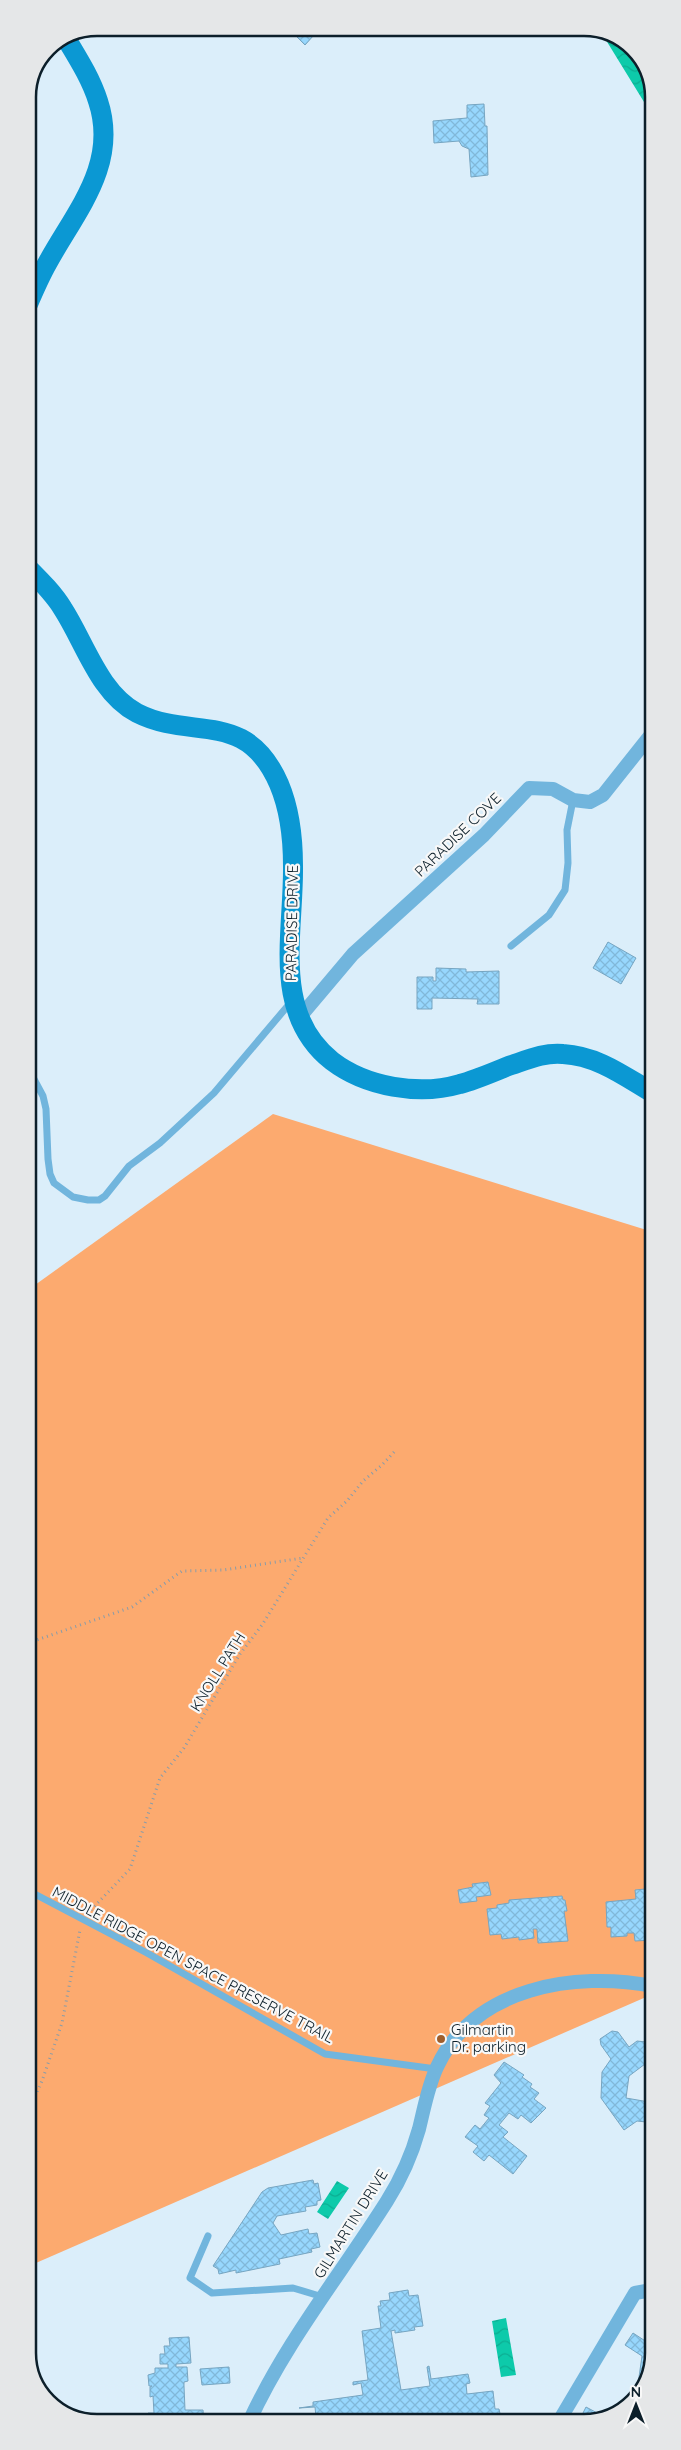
<svg xmlns="http://www.w3.org/2000/svg" width="681" height="2450" font-family="Quicksand,sans-serif">
  <style>
    .green { fill: #fcaa6f }
    .water { fill: url(#water-waves) }
    .building { fill: url(#building-cross-hatch); stroke: #76a5c1 }
    .lines { fill: none; stroke-linecap: round; stroke-linejoin: round }
    .path { stroke: #899ca8; stroke-width: 3; stroke-dasharray: 1 4; stroke-linecap: butt }
    .lane { stroke: #71b5dd; stroke-width: 7 }
    .street { stroke: #71b5dd; stroke-width: 14 }
    .secondary { stroke: #0b98d3; stroke-width: 20 }
    .poi-dot { fill: #a05e2b; stroke: #f8f8f8; stroke-width: 2 }
    .labels { text-anchor: middle; stroke-width: 4.5; stroke-linejoin: round; paint-order: stroke }
    .street-label { font-size: 15px; fill: #0c1f2a; stroke: #f8f8f8 }
    .poi-label { font-size: 15px; fill: #0c1f2a; stroke: #f8f8f8; text-anchor: start }
    .rim { fill: none; stroke: #0c1f2a; stroke-width: 2.5 }
  </style>
  <defs>
    <pattern id="water-waves" width="16" height="10" patternUnits="userSpaceOnUse" patternTransform="scale(1.25)"><rect width="16" height="10" fill="#0dcaaa"/><path d="M0 5q4-4 8 0t8 0" fill="none" stroke="#0cad92"/></pattern>
    <pattern id="building-cross-hatch" width="8" height="8" patternUnits="userSpaceOnUse" patternTransform="scale(1.25)"><rect width="8" height="8" fill="#97d7fd"/><path d="M0 0l8 8M0 8l8-8" fill="none" stroke="#81b8d9"/></pattern>
  </defs>
  <rect width="100%" height="100%" fill="#dbeefa"/>
  <path class="green" d="M 273,1114 L 653,1232 L 653,1994 L 29,2266 L 28,1290 Z"/>
  <path class="water" d="M 601,32 L 630,45 L 652,83 L 652,115 Z
    M 337,2181 L 349,2188 L 328,2219 L 317,2212 Z
    M 506,2318 L 516,2375 L 501,2377 L 492,2321 Z"/>
  <path class="building" d="M 296,28 L 307,28 L 314,35 L 305,45 L 292,32 Z
    M 484,104 L 485,126 L 487,126 L 488,175 L 471,177 L 469,149 L 462,146 L 459,141 L 434,143 L 433,121 L 467,118 L 467,105 Z
    M 608,942 L 636,958 L 621,984 L 593,968 Z
    M 436,968 L 466,969 L 466,972 L 499,971 L 499,1004 L 477,1004 L 478,999 L 432,998 L 432,1009 L 417,1009 L 417,977 L 433,977 L 433,981 L 436,981 Z
    M 488,1882 L 491,1895 L 476,1897 L 477,1901 L 460,1903 L 458,1890 L 473,1887 L 472,1884 Z
    M 645,1889 L 646,1898 L 653,1898 L 653,1940 L 635,1941 L 634,1933 L 627,1933 L 627,1936 L 611,1937 L 611,1927 L 607,1927 L 606,1902 L 636,1899 L 635,1890 Z
    M 562,1896 L 563,1900 L 565,1900 L 567,1911 L 564,1911 L 568,1941 L 538,1943 L 537,1929 L 533,1929 L 534,1938 L 519,1940 L 519,1937 L 502,1939 L 501,1934 L 490,1935 L 487,1909 L 497,1908 L 497,1905 L 509,1903 L 509,1900 Z
    M 612,2031 L 618,2032 L 629,2047 L 637,2041 L 646,2042 L 647,2039 L 653,2037 L 653,2071 L 650,2071 L 650,2065 L 645,2064 L 629,2076 L 626,2098 L 649,2102 L 646,2122 L 637,2121 L 624,2130 L 601,2098 L 602,2072 L 611,2059 L 601,2045 L 600,2039 Z
    M 504,2062 L 524,2075 L 522,2077 L 532,2084 L 530,2087 L 539,2093 L 534,2099 L 546,2108 L 531,2123 L 521,2115 L 518,2119 L 509,2113 L 499,2125 L 508,2132 L 503,2137 L 527,2156 L 513,2174 L 489,2155 L 484,2161 L 473,2152 L 478,2146 L 465,2137 L 475,2125 L 480,2129 L 489,2118 L 484,2115 L 490,2106 L 485,2103 L 501,2083 L 494,2075 Z
    M 313,2180 L 314,2184 L 318,2183 L 321,2200 L 317,2201 L 317,2205 L 305,2207 L 306,2211 L 277,2216 L 273,2223 L 281,2235 L 308,2229 L 309,2234 L 317,2233 L 320,2247 L 311,2249 L 312,2252 L 279,2259 L 280,2264 L 236,2273 L 236,2270 L 219,2274 L 218,2269 L 213,2266 L 262,2192 L 268,2188 Z
    M 408,2290 L 409,2296 L 418,2295 L 423,2326 L 414,2327 L 415,2330 L 395,2333 L 395,2330 L 391,2331 L 401,2390 L 430,2386 L 427,2367 L 429,2366 L 431,2379 L 468,2374 L 470,2383 L 466,2384 L 467,2394 L 493,2391 L 495,2409 L 499,2409 L 501,2418 L 479,2421 L 378,2422 L 379,2416 L 374,2416 L 374,2422 L 326,2422 L 326,2417 L 308,2419 L 316,2417 L 315,2407 L 299,2408 L 313,2406 L 313,2402 L 363,2395 L 361,2383 L 353,2385 L 353,2382 L 368,2380 L 362,2331 L 381,2328 L 378,2306 L 381,2306 L 380,2301 L 390,2300 L 389,2293 Z
    M 633,2333 L 653,2346 L 653,2353 L 639,2395 L 639,2391 L 637,2391 L 642,2356 L 625,2345 Z
    M 189,2337 L 191,2363 L 176,2364 L 176,2367 L 187,2367 L 188,2381 L 184,2382 L 184,2386 L 185,2410 L 203,2410 L 204,2422 L 149,2422 L 148,2413 L 154,2413 L 153,2396 L 150,2397 L 150,2387 L 152,2386 L 149,2386 L 148,2375 L 155,2373 L 155,2368 L 168,2368 L 168,2364 L 160,2364 L 160,2354 L 165,2354 L 164,2346 L 170,2346 L 169,2338 Z
    M 229,2367 L 230,2383 L 202,2385 L 200,2369 Z
    M 586,2407 L 603,2416 L 601,2419 L 585,2421 L 581,2417 Z"/>
  <g class="lines">
    <path class="path" d="M 28,1643 L 132,1607 L 182,1571 L 223,1570 L 303,1558
      M 91,1910 L 130,1869 L 160,1778 L 184,1748 L 240,1654 L 262,1625 L 328,1518 L 347,1501 L 363,1481 L 382,1465 L 396,1450
      M 29,2110 L 42,2081 L 62,2023 L 80,1930"/>
    <path class="lane" d="M 511,946 L 549,915 L 565,890 L 568,863 L 567,830 L 573,800
      M 28,1068 L 43,1096 L 46,1109 L 48,1159 L 50,1174 L 54,1183 L 73,1197 L 88,1200 L 99,1200 L 105,1196 L 129,1166 L 160,1143 L 214,1093 L 291,1002
      M 29,1891 L 147,1953 L 325,2054 L 436,2069
      M 208,2236 L 190,2278 L 212,2293 L 293,2288 L 323,2297"/>
    <path class="street" d="M 299,1018 L 353,954 L 484,835 L 529,788 L 553,789 L 573,800 L 590,802 L 603,795 L 653,732
      M 559,2421 L 635,2293 L 646,2291 L 653,2294
      M 249,2422 C 285,2343 341,2274 387,2201 C 401,2179 412,2154 419,2129 C 424,2109 428,2086 437,2067 C 474,1987 575,1971 653,1986"/>
    <path class="secondary" d="M 28,304 C 34,290 40,276 48,262 C 76,211 119,164 98,101 C 91,79 79,60 67,40
      M 28,568 C 41,581 54,594 63,609 C 85,643 99,693 137,713 C 192,741 246,708 279,784 C 290,810 293,838 293,866 C 294,933 271,1013 332,1061 C 366,1087 419,1096 460,1084 C 475,1080 491,1073 506,1067 C 525,1061 543,1052 563,1054 C 598,1056 624,1076 653,1093"/>
  </g>
  <circle class="poi-dot" cx="441" cy="2039" r="5"/>
  <g class="labels">
    <g class="street-label">
      <text transform="translate(458 835) rotate(-44)" y="5">PARADISE COVE</text>
      <text transform="translate(292 923) rotate(-89)" y="5">PARADISE DRIVE</text>
      <text transform="translate(218 1672) rotate(-58)" y="5">KNOLL PATH</text>
      <text transform="translate(193 1965) rotate(28)" y="5">MIDDLE RIDGE OPEN SPACE PRESERVE TRAIL</text>
      <text transform="translate(351 2224) rotate(-58)" y="5">GILMARTIN DRIVE</text>
    </g>
    <g class="poi-label">
      <text x="451" y="2035">Gilmartin<tspan x="451" dy="17">Dr. parking</tspan></text>
    </g>
  </g>
  <path d="M0 0H681V2450H0ZM97 36H584A61 61 0 0 1 645 97V2353A61 61 0 0 1 584 2414H97A61 61 0 0 1 36 2353V97A61 61 0 0 1 97 36Z" fill="#e5e7e8" fill-rule="evenodd"/>
  <path class="rim" d="M97 36H584A61 61 0 0 1 645 97V2353A61 61 0 0 1 584 2414H97A61 61 0 0 1 36 2353V97A61 61 0 0 1 97 36Z"/>
  <g transform="translate(636 2405)" stroke="#f8f8f8" stroke-width="4" paint-order="stroke">
  <path d="M0-4L9 19L0 12L-9 19Z" fill="#0c1f2a"/>
  <text y="-8" font-size="14" font-weight="bold" text-anchor="middle" fill="#0c1f2a">N</text>
  </g>
</svg>
